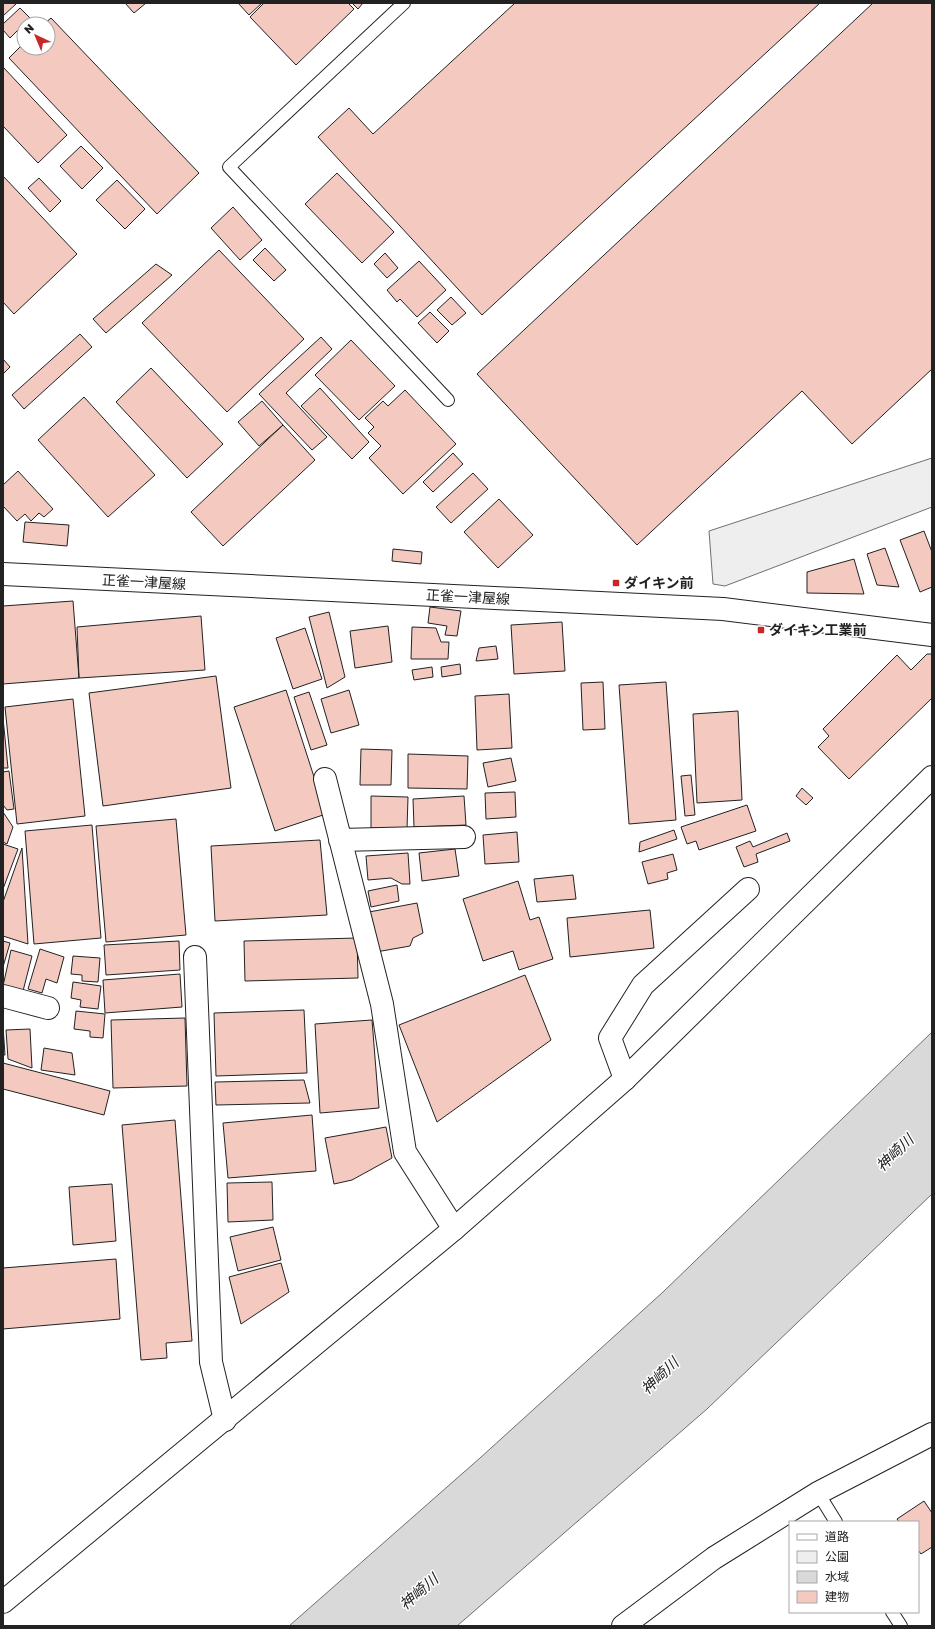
<svg xmlns="http://www.w3.org/2000/svg" width="935" height="1629" font-family="'Golos Text','Noto Sans JP',sans-serif">
  <style>
    .green { fill: #eee; stroke: #6f6f6f }
    .water { fill: #d9d9d9; stroke: #6f6f6f }
    .building { fill: #f3c9c0; stroke: #222 }
    .lines { fill: none; stroke-linecap: round; stroke-linejoin: round }
    .service-casing { stroke: #222; stroke-width: 14 }
    .minor-casing { stroke: #222; stroke-width: 24 }
    .tertiary-casing { stroke: #222; stroke-width: 24 }
    .secondary-casing { stroke: #222; stroke-width: 24 }
    .service { stroke: #fff; stroke-width: 12 }
    .minor { stroke: #fff; stroke-width: 22 }
    .tertiary { stroke: #fff; stroke-width: 22 }
    .secondary { stroke: #fff; stroke-width: 22 }
    .poi-dot { fill: #c62828; stroke: #fff; stroke-width: 1.5 }
    .labels { text-anchor: middle; stroke-width: 3; stroke-linejoin: round; paint-order: stroke }
    .street-label { font-size: 14px; fill: #222; stroke: #fff }
    .poi-label { font-size: 14px; font-weight: bold; fill: #222; stroke: #fff; text-anchor: start }
    .water-label { font-size: 15px; font-style: italic; fill: #222; stroke: #fff }
  </style>
  <rect width="100%" height="100%" fill="#fff"/>
  <path class="green" d="M 932,458 L 932,507 L 725,586 L 713,584 L 709,531 Z"/>
  <path class="water" d="M 932,1032 L 932,1194 L 707,1409 L 457,1626 L 289,1626 L 480,1458 L 663,1292 Z"/>
  <path class="building" d="M 3,3 L 17,3 L 3,16 Z
    M 125,3 L 146,3 L 134,13 Z
    M 238,3 L 262,3 L 249,15 Z
    M 264,3 L 348,3 L 354,9 L 296,65 L 250,17 Z
    M 352,3 L 363,3 L 358,9 Z
    M 515,3 L 820,3 L 482,315 L 318,137 L 349,108 L 373,134 Z
    M 873,3 L 932,3 L 932,369 L 852,444 L 802,391 L 637,545 L 477,374 Z
    M 20,8 L 30,18 L 10,38 L 3,30 L 3,24 Z
    M 51,18 L 199,173 L 157,214 L 9,58 L 24,43 L 24,48 L 48,48 L 48,24 L 44,24 Z
    M 3,67 L 67,135 L 38,163 L 3,126 Z
    M 81,146 L 103,168 L 82,189 L 60,166 Z
    M 337,173 L 394,232 L 362,263 L 305,204 Z
    M 3,176 L 77,254 L 14,314 L 3,302 Z
    M 39,178 L 61,201 L 50,212 L 28,188 Z
    M 117,180 L 145,209 L 125,229 L 96,200 Z
    M 233,207 L 262,240 L 240,260 L 211,228 Z
    M 265,248 L 286,270 L 274,281 L 253,260 Z
    M 219,250 L 304,339 L 227,412 L 142,323 Z
    M 385,253 L 398,268 L 387,278 L 374,264 Z
    M 419,261 L 446,290 L 417,317 L 400,299 L 397,302 L 387,290 Z
    M 156,264 L 172,275 L 106,333 L 93,319 Z
    M 451,297 L 466,313 L 452,325 L 437,310 Z
    M 430,312 L 449,331 L 437,343 L 418,323 Z
    M 80,334 L 92,347 L 24,409 L 12,395 Z
    M 321,337 L 332,349 L 286,393 L 327,437 L 312,450 L 259,394 Z
    M 351,340 L 395,386 L 359,420 L 315,375 Z
    M 3,359 L 10,367 L 3,374 Z
    M 151,368 L 223,444 L 187,478 L 116,402 Z
    M 320,388 L 369,442 L 352,459 L 301,406 Z
    M 405,390 L 456,444 L 403,494 L 369,458 L 381,446 L 368,433 L 374,427 L 365,418 L 383,401 L 388,406 Z
    M 84,397 L 155,475 L 108,517 L 38,440 Z
    M 262,401 L 283,425 L 259,446 L 238,422 Z
    M 283,425 L 315,460 L 223,546 L 191,512 Z
    M 453,453 L 463,464 L 433,492 L 423,482 Z
    M 18,471 L 53,509 L 44,517 L 39,513 L 31,521 L 25,514 L 17,521 L 3,506 L 3,485 Z
    M 473,473 L 488,489 L 451,523 L 436,507 Z
    M 499,499 L 533,535 L 498,568 L 464,532 Z
    M 25,522 L 69,525 L 67,546 L 23,542 Z
    M 924,531 L 932,552 L 932,587 L 920,592 L 900,540 Z
    M 885,548 L 899,587 L 877,585 L 867,554 Z
    M 393,549 L 422,552 L 421,564 L 392,561 Z
    M 854,559 L 864,594 L 807,593 L 807,572 Z
    M 73,601 L 79,678 L 3,684 L 3,606 Z
    M 430,607 L 461,611 L 457,636 L 445,635 L 447,626 L 428,623 Z
    M 329,612 L 345,677 L 327,688 L 309,617 Z
    M 201,616 L 205,670 L 79,678 L 77,627 Z
    M 562,622 L 565,671 L 514,674 L 511,625 Z
    M 388,626 L 392,662 L 355,668 L 350,631 Z
    M 412,627 L 436,628 L 441,642 L 449,642 L 448,659 L 411,659 Z
    M 305,628 L 322,679 L 293,689 L 276,638 Z
    M 496,646 L 498,659 L 476,661 L 479,648 Z
    M 927,654 L 932,654 L 932,698 L 849,779 L 818,747 L 829,736 L 823,729 L 897,655 L 911,670 Z
    M 460,664 L 461,674 L 442,677 L 441,667 Z
    M 432,667 L 433,677 L 414,680 L 412,670 Z
    M 216,676 L 231,788 L 103,806 L 89,693 Z
    M 603,682 L 605,729 L 583,730 L 581,683 Z
    M 666,682 L 676,820 L 629,824 L 619,685 Z
    M 286,690 L 326,814 L 275,831 L 234,707 Z
    M 349,690 L 359,725 L 331,733 L 321,699 Z
    M 309,692 L 327,745 L 311,750 L 294,697 Z
    M 509,694 L 512,748 L 477,750 L 475,696 Z
    M 73,699 L 85,816 L 17,824 L 5,707 Z
    M 738,711 L 742,800 L 697,803 L 693,714 Z
    M 3,718 L 8,768 L 3,768 Z
    M 361,749 L 392,750 L 391,785 L 360,785 Z
    M 408,754 L 468,756 L 467,789 L 408,788 Z
    M 511,758 L 516,781 L 488,787 L 483,763 Z
    M 9,771 L 14,809 L 7,810 L 3,805 L 3,772 Z
    M 691,775 L 695,815 L 685,816 L 681,776 Z
    M 802,788 L 813,798 L 806,805 L 796,796 Z
    M 515,792 L 516,817 L 486,819 L 485,793 Z
    M 371,796 L 408,797 L 407,829 L 371,828 Z
    M 464,796 L 466,825 L 414,827 L 413,799 Z
    M 747,805 L 756,831 L 699,850 L 696,841 L 687,844 L 681,827 Z
    M 3,812 L 13,827 L 7,844 L 3,842 Z
    M 176,819 L 186,935 L 106,942 L 96,826 Z
    M 92,825 L 101,938 L 34,944 L 25,831 Z
    M 674,830 L 677,839 L 639,852 L 640,842 Z
    M 517,832 L 519,862 L 485,864 L 483,835 Z
    M 787,833 L 790,841 L 756,854 L 758,862 L 744,867 L 736,847 L 750,841 L 753,847 Z
    M 320,840 L 327,915 L 215,921 L 211,846 Z
    M 3,844 L 18,849 L 3,889 Z
    M 22,848 L 28,944 L 3,936 L 3,902 Z
    M 455,849 L 459,876 L 422,881 L 419,853 Z
    M 408,853 L 410,884 L 402,884 L 391,878 L 368,880 L 366,856 Z
    M 673,854 L 677,870 L 667,873 L 668,879 L 648,884 L 642,862 Z
    M 573,875 L 576,899 L 537,902 L 534,879 Z
    M 518,881 L 530,920 L 539,917 L 553,959 L 519,970 L 513,951 L 483,961 L 463,899 Z
    M 397,885 L 399,901 L 371,907 L 368,891 Z
    M 417,903 L 423,933 L 413,938 L 410,946 L 376,952 L 369,912 Z
    M 650,910 L 654,948 L 570,957 L 567,918 Z
    M 357,938 L 358,978 L 245,981 L 244,941 Z
    M 3,941 L 10,943 L 3,967 Z
    M 179,941 L 180,970 L 106,975 L 104,945 Z
    M 40,949 L 64,957 L 57,983 L 46,979 L 42,993 L 28,989 Z
    M 11,950 L 32,956 L 23,991 L 3,986 Z
    M 73,956 L 100,958 L 98,982 L 82,981 L 82,975 L 71,974 Z
    M 180,974 L 182,1007 L 105,1013 L 103,980 Z
    M 525,975 L 551,1040 L 437,1122 L 399,1025 Z
    M 73,982 L 101,986 L 98,1009 L 80,1007 L 81,1000 L 71,998 Z
    M 304,1010 L 307,1073 L 216,1076 L 214,1013 Z
    M 76,1011 L 105,1014 L 103,1038 L 90,1037 L 90,1031 L 74,1029 Z
    M 185,1018 L 187,1086 L 113,1088 L 111,1020 Z
    M 372,1020 L 379,1108 L 320,1113 L 315,1024 Z
    M 3,1026 L 5,1055 L 3,1055 Z
    M 30,1029 L 32,1068 L 8,1059 L 6,1030 Z
    M 44,1048 L 72,1053 L 75,1075 L 41,1070 Z
    M 3,1063 L 110,1091 L 104,1115 L 3,1089 Z
    M 304,1080 L 310,1103 L 216,1105 L 215,1082 Z
    M 312,1115 L 316,1171 L 228,1178 L 223,1123 Z
    M 175,1120 L 192,1341 L 166,1343 L 167,1358 L 141,1360 L 122,1125 Z
    M 386,1127 L 392,1158 L 352,1180 L 334,1184 L 325,1138 Z
    M 272,1182 L 273,1220 L 228,1222 L 227,1183 Z
    M 112,1184 L 116,1241 L 73,1245 L 69,1187 Z
    M 273,1227 L 281,1260 L 238,1271 L 230,1237 Z
    M 116,1259 L 120,1319 L 3,1329 L 3,1268 Z
    M 281,1263 L 289,1292 L 241,1324 L 229,1277 Z
    M 924,1501 L 932,1513 L 932,1547 L 921,1554 L 918,1550 L 918,1522 L 899,1522 L 897,1519 Z"/>
  <g class="lines">
    <g class="service-casing">
      <path id="service" d="M 404,3 L 229,167 L 448,400
        M 818,1493 L 836,1522
        M 892,1612 L 901,1626"/>
    </g>
    <g class="minor-casing">
      <path id="minor" d="M 325,779 L 382,1004 L 405,1152 L 454,1229
        M 340,840 L 464,837
        M 195,957 L 211,1362 L 225,1420
        M 3,996 L 48,1008
        M 625,1079 L 610,1038 L 643,985 L 748,889
        M 623,1626 L 714,1558 L 818,1493 L 932,1434"/>
    </g>
    <g class="tertiary-casing">
      <path id="tertiary" d="M 3,1602 L 454,1229 L 625,1079 L 932,777"/>
    </g>
    <g class="secondary-casing">
      <path id="secondary" d="M 3,574 L 723,609 L 932,635"/>
    </g>
    <use href="#service" class="service"/>
    <use href="#minor" class="minor"/>
    <use href="#tertiary" class="tertiary"/>
    <use href="#secondary" class="secondary"/>
  </g>
  <g class="poi-dot">
    <rect x="612" y="579" width="8" height="8" rx="2"/>
    <rect x="757" y="626" width="8" height="8" rx="2"/>
  </g>
  <g class="labels">
    <g class="street-label">
      <text transform="translate(144 582) rotate(3)" y="5">正雀一津屋線</text>
      <text transform="translate(468 597) rotate(3)" y="5">正雀一津屋線</text>
    </g>
    <g class="poi-label">
      <text x="624" y="588">ダイキン前</text>
      <text x="769" y="635">ダイキン工業前</text>
    </g>
    <g class="water-label">
      <text transform="translate(895 1153) rotate(-44)" y="5">神崎川</text>
      <text transform="translate(660 1376) rotate(-44)" y="5">神崎川</text>
      <text transform="translate(419 1592) rotate(-41)" y="5">神崎川</text>
    </g>
  </g>
  <rect width="935" height="1629" fill="none" stroke="#222222" stroke-width="8"/>
  <rect x="789" y="1521" width="130" height="92" fill="#ffffff" stroke="#a7a7a7"/>
  <rect x="797" y="1534" width="20" height="6" fill="#ffffff" stroke="#a7a7a7"/>
  <text x="825" y="1541" font-size="12" fill="#222222">道路</text>
  <rect x="797" y="1551" width="20" height="12" fill="#eeeeee" stroke="#a7a7a7"/>
  <text x="825" y="1561" font-size="12" fill="#222222">公園</text>
  <rect x="797" y="1571" width="20" height="12" fill="#d9d9d9" stroke="#a7a7a7"/>
  <text x="825" y="1581" font-size="12" fill="#222222">水域</text>
  <rect x="797" y="1591" width="20" height="12" fill="#f3c9c0" stroke="#a7a7a7"/>
  <text x="825" y="1601" font-size="12" fill="#222222">建物</text>
  <g transform="translate(36 36) rotate(316)"><circle r="19" fill="#ffffff" stroke="#a7a7a7"/>
  <path d="M0-3L7 15L0 10L-7 15Z" fill="#c62828"/>
  <text y="-6" font-size="11" font-weight="bold" text-anchor="middle" fill="#222222">N</text>
  </g>
</svg>
